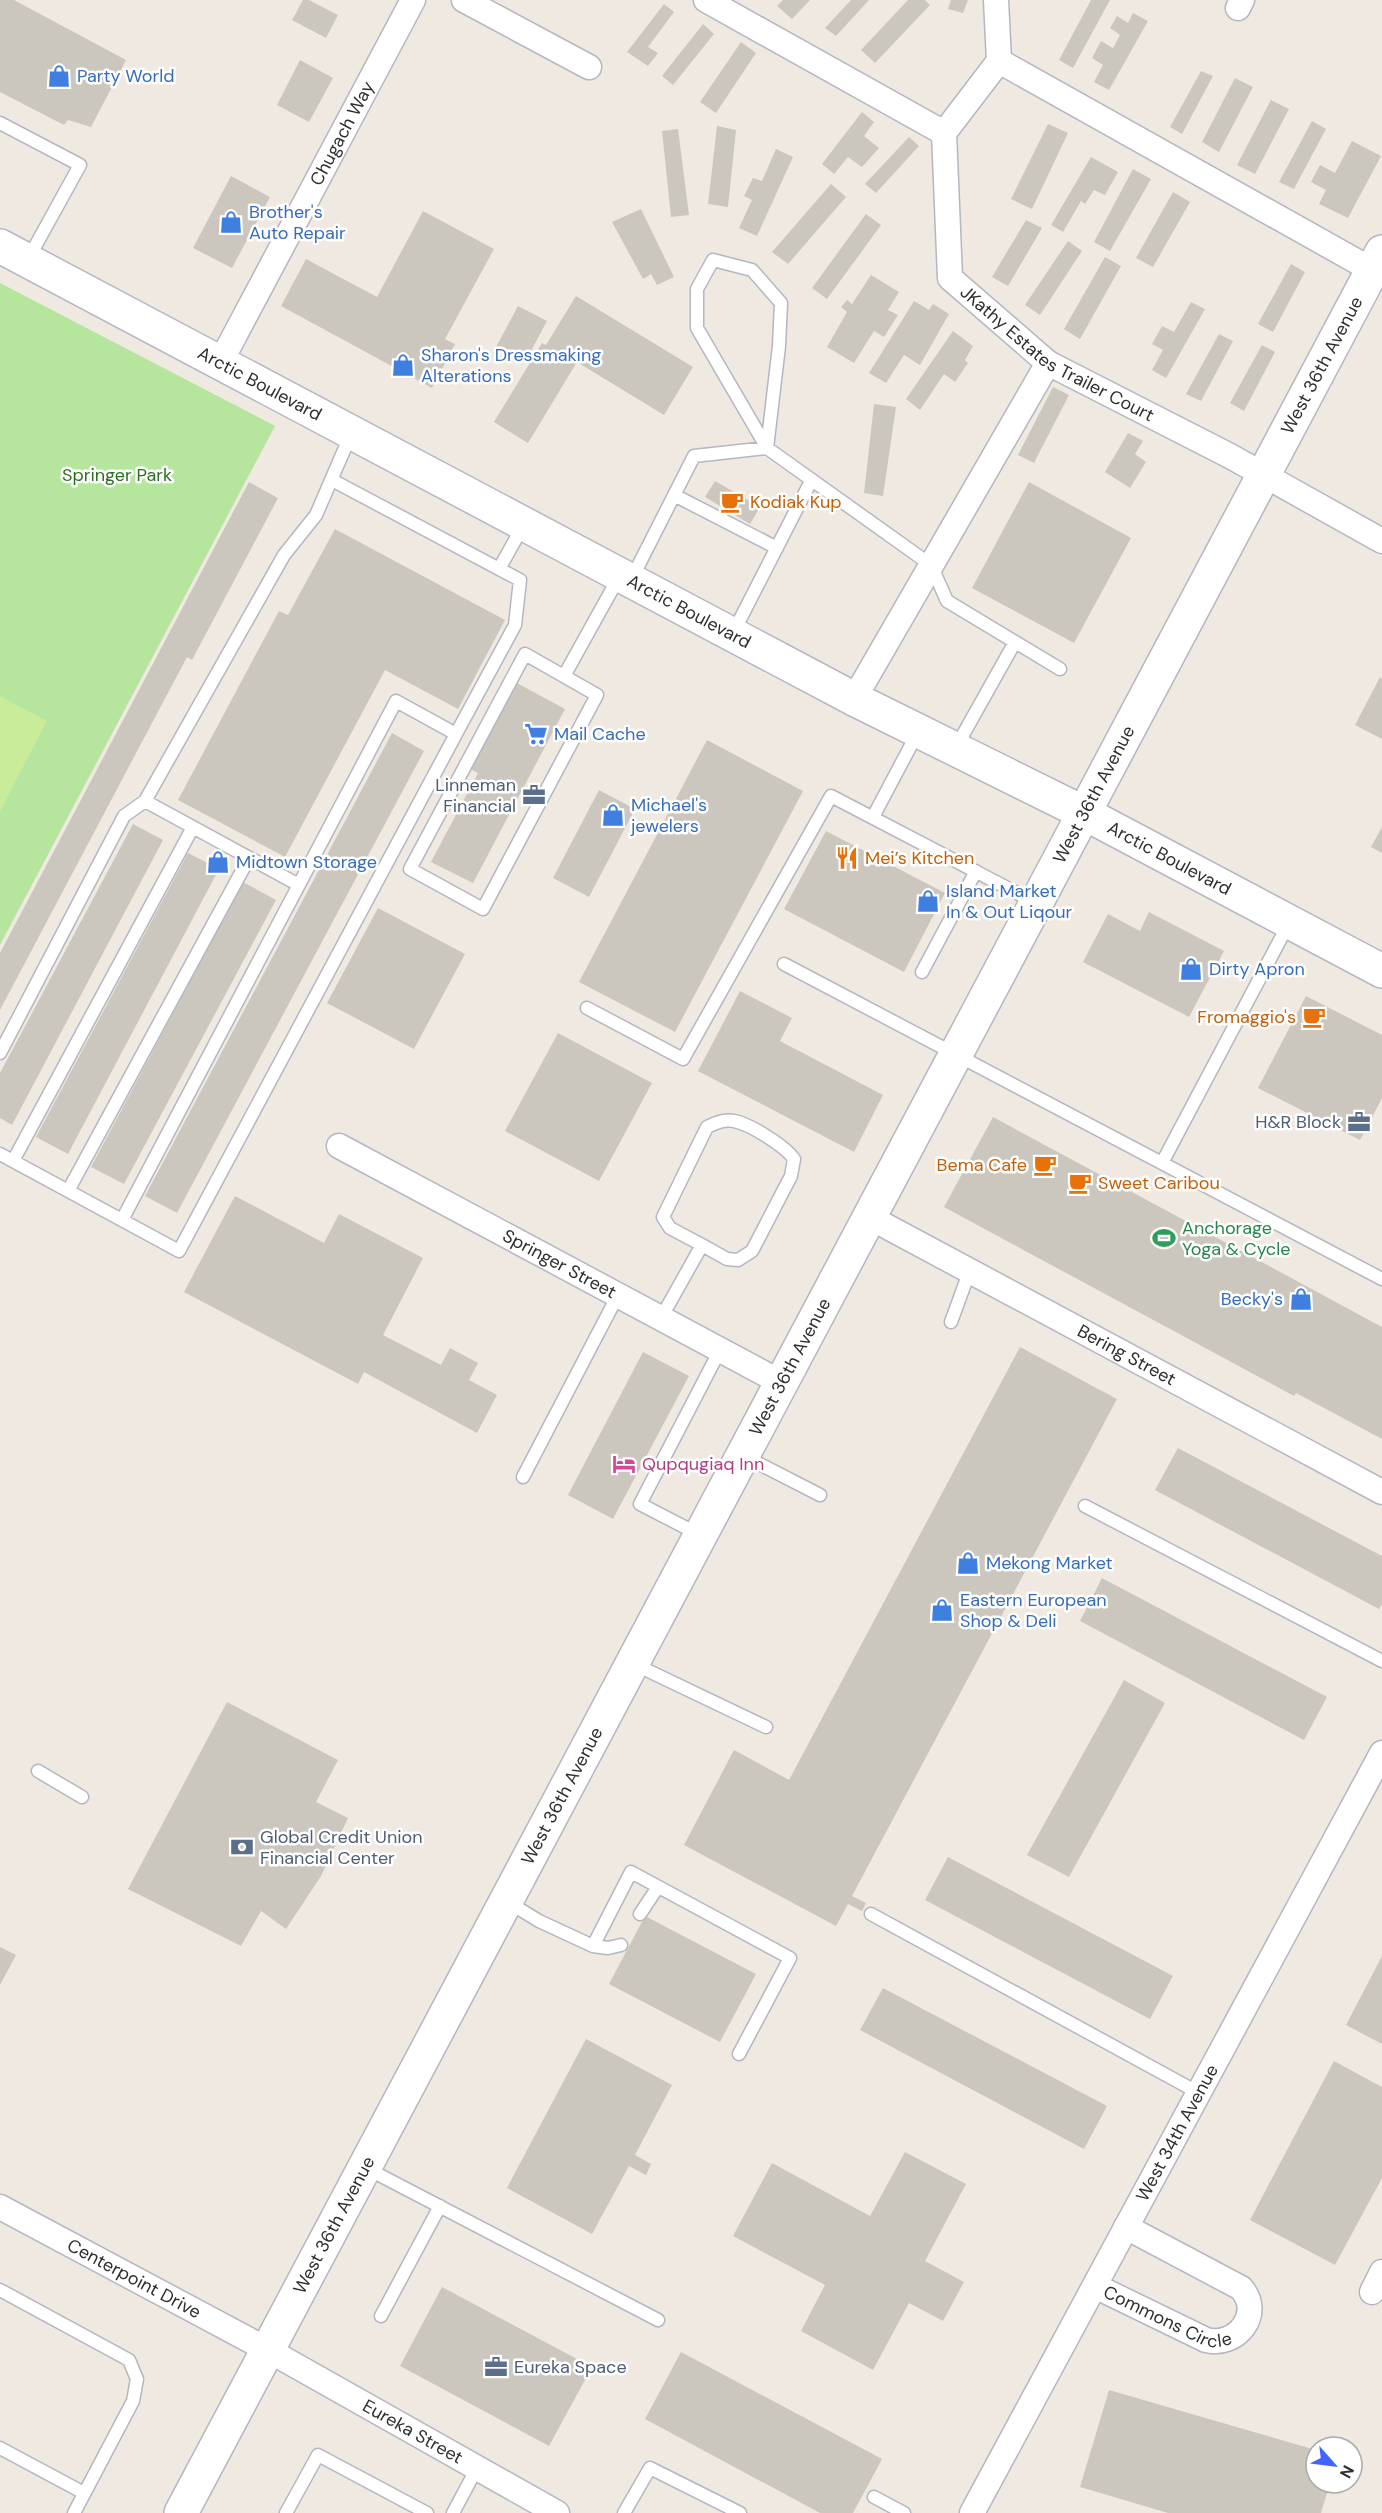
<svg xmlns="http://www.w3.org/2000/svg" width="1382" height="2513" font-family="'DM Sans',sans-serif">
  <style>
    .green { fill: #b6e59e }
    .pitch { fill: #c9ec9a }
    .building { fill: #cbc7bf }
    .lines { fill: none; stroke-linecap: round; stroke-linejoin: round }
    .lane-casing { stroke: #b4b7c1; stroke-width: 15 }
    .street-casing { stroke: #b4b7c1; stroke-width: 27 }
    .secondary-casing { stroke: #b4b7c1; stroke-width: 36 }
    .lane { stroke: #fff; stroke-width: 12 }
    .street { stroke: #fff; stroke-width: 24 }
    .secondary { stroke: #fff; stroke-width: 33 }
    .labels { text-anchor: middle; stroke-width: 5; stroke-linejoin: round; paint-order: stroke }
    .shop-label { font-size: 18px; fill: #366cbe; stroke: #fff; text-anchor: start }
    .street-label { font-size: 18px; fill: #2e2e2e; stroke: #fff }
    .park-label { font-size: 18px; fill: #2c6e1b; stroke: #fff }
    .food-label { font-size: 18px; fill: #c56008; stroke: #fff; text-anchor: start }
    .service-label { font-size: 18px; fill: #4e5e75; stroke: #fff; text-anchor: end }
    .leisure-label { font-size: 18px; fill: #27864d; stroke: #fff; text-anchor: start }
    .hotel-label { font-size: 18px; fill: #b23c85; stroke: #fff; text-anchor: start }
  </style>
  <rect width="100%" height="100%" fill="#efe9e1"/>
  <path class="green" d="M 0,283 L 275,426 L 0,945 Z"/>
  <path class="pitch" d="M 0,696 L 47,721 L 0,811 Z"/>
  <path class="building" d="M 0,0 L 14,0 L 126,60 L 91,127 L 68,120 L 64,125 L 0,92 Z
    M 303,0 L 309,0 L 338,15 L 326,38 L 292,20 Z
    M 783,0 L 810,0 L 792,19 L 777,6 Z
    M 851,0 L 869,0 L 836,36 L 825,28 Z
    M 908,0 L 925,0 L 930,5 L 875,63 L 861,50 Z
    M 951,0 L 968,0 L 963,13 L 948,9 Z
    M 1091,0 L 1110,0 L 1073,68 L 1059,60 Z
    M 664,4 L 674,12 L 648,47 L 658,53 L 648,66 L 627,52 Z
    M 1133,13 L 1148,21 L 1109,90 L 1094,82 L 1103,65 L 1092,58 L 1101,41 L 1113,48 L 1120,35 L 1110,28 L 1117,16 L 1128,23 Z
    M 703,24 L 714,34 L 673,85 L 662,76 Z
    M 741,42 L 756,53 L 716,113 L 700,102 Z
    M 300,60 L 333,78 L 309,122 L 277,105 Z
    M 1201,71 L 1213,76 L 1182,134 L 1170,127 Z
    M 1235,78 L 1253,87 L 1219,152 L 1202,142 Z
    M 1271,100 L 1289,109 L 1255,174 L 1237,165 Z
    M 862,112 L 874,122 L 864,136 L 879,148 L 862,167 L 848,157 L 834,174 L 822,164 Z
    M 1312,121 L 1326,129 L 1294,189 L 1279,182 Z
    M 1048,124 L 1068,133 L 1032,209 L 1011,199 Z
    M 717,126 L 736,130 L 728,207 L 708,204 Z
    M 678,129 L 689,215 L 671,217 L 662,131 Z
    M 909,137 L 919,146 L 876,193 L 865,184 Z
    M 1352,141 L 1381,156 L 1348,218 L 1319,204 L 1326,190 L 1311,182 L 1320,165 L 1335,173 Z
    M 776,149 L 793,157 L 757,236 L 739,228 L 752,200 L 744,196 L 753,178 L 762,181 Z
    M 1091,157 L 1118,172 L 1105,195 L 1094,190 L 1085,204 L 1081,201 L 1063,232 L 1051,225 Z
    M 1133,169 L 1151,179 L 1110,251 L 1094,242 Z
    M 231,176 L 270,197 L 232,268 L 193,248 Z
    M 831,184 L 846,197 L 788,264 L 772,252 Z
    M 1173,192 L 1190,202 L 1153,267 L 1136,258 Z
    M 641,209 L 674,277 L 657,285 L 651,274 L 643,279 L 612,222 Z
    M 423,211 L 494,249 L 445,339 L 455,344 L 432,388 L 281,306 L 306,259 L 377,297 Z
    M 866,214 L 881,225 L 827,299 L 812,288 Z
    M 1026,220 L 1042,228 L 1008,286 L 992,277 Z
    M 1068,241 L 1082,251 L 1040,315 L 1025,305 Z
    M 1105,257 L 1121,266 L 1080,339 L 1064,329 Z
    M 1291,264 L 1305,272 L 1273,332 L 1258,324 Z
    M 871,275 L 899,292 L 888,310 L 898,315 L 884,337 L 874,331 L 854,363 L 827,347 L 847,312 L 841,307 L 847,300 L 852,304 Z
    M 576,296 L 693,367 L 664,415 L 577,362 L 528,443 L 494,422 L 542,343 L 546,345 Z
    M 914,301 L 929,310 L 933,304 L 949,314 L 920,365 L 904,355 L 886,383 L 869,373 Z
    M 1191,302 L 1205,309 L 1166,378 L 1152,370 L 1163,350 L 1152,344 L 1162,326 L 1174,332 Z
    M 518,306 L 547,321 L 525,362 L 496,347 Z
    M 953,331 L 973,346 L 965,360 L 968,363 L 955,382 L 944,374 L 920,410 L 906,399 Z
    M 1219,334 L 1233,341 L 1201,401 L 1186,394 Z
    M 1262,345 L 1275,352 L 1244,411 L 1230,403 Z
    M 1053,387 L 1069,395 L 1034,463 L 1018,455 Z
    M 874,404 L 896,407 L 883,496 L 864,493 Z
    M 1128,433 L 1143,441 L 1135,454 L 1146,462 L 1130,488 L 1105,472 Z
    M 715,481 L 760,507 L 750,524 L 705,497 Z
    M 249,482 L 278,498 L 192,660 L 187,657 L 0,1010 L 0,953 Z
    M 1029,482 L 1131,538 L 1074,643 L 972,588 Z
    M 335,529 L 505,620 L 458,709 L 385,670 L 285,857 L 178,800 L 279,611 L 288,615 Z
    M 1380,677 L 1382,679 L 1382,739 L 1355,725 Z
    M 515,682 L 565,709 L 473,883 L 431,862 L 478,773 L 470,769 Z
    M 392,733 L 424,751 L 177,1213 L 145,1196 Z
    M 707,740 L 803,791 L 675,1032 L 579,982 Z
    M 599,790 L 635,809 L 589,897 L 553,878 Z
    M 133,824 L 163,840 L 12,1125 L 0,1118 L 0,1073 Z
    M 1382,827 L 1382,853 L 1371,847 Z
    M 826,831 L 945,893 L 904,972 L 784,909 Z
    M 188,853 L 219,869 L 68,1154 L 36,1137 Z
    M 243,882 L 276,900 L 124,1184 L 91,1167 Z
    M 378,908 L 465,954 L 414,1049 L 327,1003 Z
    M 1149,912 L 1224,951 L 1189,1017 L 1083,962 L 1108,914 L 1140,931 Z
    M 740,991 L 792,1018 L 780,1041 L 883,1095 L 854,1152 L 698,1071 Z
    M 1306,996 L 1382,1035 L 1382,1098 L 1360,1140 L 1258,1088 Z
    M 558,1033 L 652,1083 L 599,1181 L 505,1131 Z
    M 993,1117 L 1382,1327 L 1382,1439 L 1296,1393 L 1294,1396 L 944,1207 Z
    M 235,1196 L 324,1243 L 339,1214 L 423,1258 L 383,1335 L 441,1365 L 450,1348 L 478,1363 L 469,1380 L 497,1395 L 477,1433 L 364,1372 L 358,1384 L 184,1292 Z
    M 1020,1347 L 1117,1399 L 852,1896 L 866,1903 L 862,1911 L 848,1904 L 836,1926 L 684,1845 L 734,1750 L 789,1780 Z
    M 643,1352 L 689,1376 L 613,1519 L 568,1495 Z
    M 1178,1448 L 1382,1556 L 1382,1604 L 1379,1609 L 1155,1490 Z
    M 1102,1578 L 1327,1697 L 1304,1740 L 1080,1621 Z
    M 1124,1680 L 1165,1703 L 1069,1877 L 1027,1855 Z
    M 227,1702 L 338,1760 L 316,1802 L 348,1818 L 321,1876 L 286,1929 L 261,1911 L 241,1946 L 128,1889 Z
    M 948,1857 L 1173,1976 L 1150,2019 L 925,1900 Z
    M 645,1916 L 756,1974 L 720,2042 L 609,1984 Z
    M 0,1947 L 16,1955 L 0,1985 Z
    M 1382,1956 L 1382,2044 L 1346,2025 Z
    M 883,1988 L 1107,2106 L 1084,2149 L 860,2030 Z
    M 586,2039 L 672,2085 L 635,2155 L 651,2164 L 646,2175 L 629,2166 L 592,2234 L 507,2188 Z
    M 1334,2061 L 1382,2087 L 1382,2178 L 1335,2265 L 1250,2220 Z
    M 905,2152 L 966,2184 L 925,2261 L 964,2282 L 943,2321 L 909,2303 L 873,2370 L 801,2331 L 825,2285 L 733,2236 L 772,2163 L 870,2216 Z
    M 442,2287 L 592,2367 L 549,2446 L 400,2366 Z
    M 681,2352 L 882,2459 L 853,2513 L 820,2513 L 645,2419 Z
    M 1109,2390 L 1316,2450 L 1316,2483 L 1330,2483 L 1321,2513 L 1168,2513 L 1080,2487 Z"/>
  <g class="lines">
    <g class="lane-casing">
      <path id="lane" d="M 0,123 L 80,165 L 27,261
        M 332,480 L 520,580 L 515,625 L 456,734
        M 674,495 L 777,548
        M 499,569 L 523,526
        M 631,580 L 694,456 L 767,448 L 697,328 L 697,289 L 713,260 L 752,270 L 781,303 L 779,346 L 767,448 L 931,565 L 947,601 L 1060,669
        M 732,635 L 811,481
        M 525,654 L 597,695 L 483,909 L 410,869 Z
        M 564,676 L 619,577
        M 955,749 L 1015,642
        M 145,801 L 299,885
        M 873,817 L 918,732
        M 784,964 L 1382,1279
        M 922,972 L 976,871
        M 587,1008 L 683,1059 L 831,796 L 1036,903
        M 0,1053 L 124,816 L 145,801 L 284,555 L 316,515 L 351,434
        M 0,1154 L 179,1251 L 456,734 L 396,701 L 122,1220
        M 13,1161 L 193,827
        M 1162,1163 L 1289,923
        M 68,1191 L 249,858
        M 661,1318 L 702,1245 L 727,1259 L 738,1260 L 752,1251 L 791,1176 L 794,1159 C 785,1146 750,1124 734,1121 C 724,1119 716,1123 707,1127 L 663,1217 L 670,1228 L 702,1245
        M 951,1322 L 970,1270
        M 744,1456 L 820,1495
        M 523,1477 L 618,1295
        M 1085,1506 L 1382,1661
        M 700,1535 L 640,1504 L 720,1350
        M 634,1664 L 766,1727
        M 38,1771 L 82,1797
        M 508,1902 L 539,1921 L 593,1946 L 631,1872 L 790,1958 L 739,2054
        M 640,1914 L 658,1887
        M 871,1914 L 1199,2093
        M 593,1946 L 608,1948 L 621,1945
        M 366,2168 L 658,2320
        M 0,2290 L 129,2360 L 137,2379 L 133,2401 L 74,2513
        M 381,2316 L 440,2206
        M 0,2448 L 84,2493
        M 874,2497 L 904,2513
        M 286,2513 L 318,2455 L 427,2513
        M 453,2513 L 477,2468
        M 624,2513 L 650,2468 L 740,2513"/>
    </g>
    <g class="street-casing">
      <g id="street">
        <path d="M 464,0 L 589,67"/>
        <path d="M 706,0 L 944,133"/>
        <path d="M 996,0 L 999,61 L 1372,270"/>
        <path d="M 1238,8 L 1242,0"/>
        <path id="s1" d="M 999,61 L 944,133 L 950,278 L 1048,363 L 1230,456 L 1382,541"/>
        <path id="s2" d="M 220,363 L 413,0"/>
        <path d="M 854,699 L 1048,363"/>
        <path id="s3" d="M 339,1146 L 782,1383"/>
        <path id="s4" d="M 871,1218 L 1382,1492"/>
        <path id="s5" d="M 0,2207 L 268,2350 L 557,2513"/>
        <path id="s6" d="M 1095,2286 L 1206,2340 C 1236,2348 1264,2314 1241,2288 L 1126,2227"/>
        <path d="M 1372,2292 L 1382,2272"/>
        <path id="s7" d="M 972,2513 L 1382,1753"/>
      </g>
    </g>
    <g class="secondary-casing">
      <g id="secondary">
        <path id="s8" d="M 0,246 L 854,699 L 1084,813 L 1382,971"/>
        <path id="s9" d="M 181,2513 L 1382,252"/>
      </g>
    </g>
    <use href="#lane" class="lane"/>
    <use href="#street" class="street"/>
    <use href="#secondary" class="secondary"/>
  </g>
  <defs>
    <g id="shop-bare" transform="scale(1.8)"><path d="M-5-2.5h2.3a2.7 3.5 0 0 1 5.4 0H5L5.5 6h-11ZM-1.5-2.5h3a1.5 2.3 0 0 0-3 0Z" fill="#3f7fe0" stroke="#fff" stroke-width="2.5" paint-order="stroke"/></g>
    <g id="cafe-bare" transform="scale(1.8)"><path d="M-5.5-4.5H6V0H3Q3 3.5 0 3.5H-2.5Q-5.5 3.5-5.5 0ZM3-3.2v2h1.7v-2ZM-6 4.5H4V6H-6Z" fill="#e8710a" stroke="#fff" stroke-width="2.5" paint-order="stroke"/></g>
    <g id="supermarket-bare" transform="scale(1.8)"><path d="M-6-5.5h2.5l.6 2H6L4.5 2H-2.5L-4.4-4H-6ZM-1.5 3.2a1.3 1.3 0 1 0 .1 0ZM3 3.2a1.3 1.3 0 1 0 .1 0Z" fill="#3f7fe0" stroke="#fff" stroke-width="2.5" paint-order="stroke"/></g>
    <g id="office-bare" transform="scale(1.8)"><path d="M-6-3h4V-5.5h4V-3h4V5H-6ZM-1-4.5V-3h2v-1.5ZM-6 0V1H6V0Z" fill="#5c6f8a" stroke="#fff" stroke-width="2.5" paint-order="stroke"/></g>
    <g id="restaurant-bare" transform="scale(1.8)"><path d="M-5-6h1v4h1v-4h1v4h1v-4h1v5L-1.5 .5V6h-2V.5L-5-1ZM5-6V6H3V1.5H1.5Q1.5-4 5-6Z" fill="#e8710a" stroke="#fff" stroke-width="2.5" paint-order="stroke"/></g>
    <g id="stadium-bare" transform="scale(1.8)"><path d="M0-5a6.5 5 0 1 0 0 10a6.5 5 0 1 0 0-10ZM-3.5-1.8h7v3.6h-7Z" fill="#2e9e5b" stroke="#fff" stroke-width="2.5" paint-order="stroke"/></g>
    <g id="hotel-bare" transform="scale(1.8)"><path d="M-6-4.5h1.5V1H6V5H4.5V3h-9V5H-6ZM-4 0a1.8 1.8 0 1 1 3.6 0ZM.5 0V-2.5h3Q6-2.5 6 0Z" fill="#d1479c" stroke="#fff" stroke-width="2.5" paint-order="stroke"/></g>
    <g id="bank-bare" transform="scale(1.8)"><path d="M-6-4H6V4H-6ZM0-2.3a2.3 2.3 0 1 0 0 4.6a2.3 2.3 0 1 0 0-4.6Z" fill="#5c6f8a" stroke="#fff" stroke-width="2.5" paint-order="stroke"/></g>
  </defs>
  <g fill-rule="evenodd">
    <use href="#shop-bare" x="59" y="76"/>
    <use href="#shop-bare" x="231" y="222"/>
    <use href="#shop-bare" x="403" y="365"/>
    <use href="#cafe-bare" x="732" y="502"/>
    <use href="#supermarket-bare" x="536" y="734"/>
    <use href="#office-bare" x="534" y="795"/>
    <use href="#shop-bare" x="613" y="815"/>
    <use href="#restaurant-bare" x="847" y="858"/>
    <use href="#shop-bare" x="218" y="862"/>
    <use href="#shop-bare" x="928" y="901"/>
    <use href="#shop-bare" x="1191" y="969"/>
    <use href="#cafe-bare" x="1314" y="1017"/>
    <use href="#office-bare" x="1359" y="1122"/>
    <use href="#cafe-bare" x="1045" y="1165"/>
    <use href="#cafe-bare" x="1080" y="1183"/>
    <use href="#stadium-bare" x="1164" y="1238"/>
    <use href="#shop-bare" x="1301" y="1299"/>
    <use href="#hotel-bare" x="624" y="1464"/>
    <use href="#shop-bare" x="968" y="1563"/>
    <use href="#shop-bare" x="942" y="1610"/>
    <use href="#bank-bare" x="242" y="1847"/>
    <use href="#office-bare" x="496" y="2367"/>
  </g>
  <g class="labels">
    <g class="shop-label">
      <text x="77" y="82">Party World</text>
      <text x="249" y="218">Brother's<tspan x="249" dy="21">Auto Repair</tspan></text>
      <text x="421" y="361">Sharon's Dressmaking<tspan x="421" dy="21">Alterations</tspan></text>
      <text x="554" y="740">Mail Cache</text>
      <text x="631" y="811">Michael's<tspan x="631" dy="21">jewelers</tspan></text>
      <text x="236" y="868">Midtown Storage</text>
      <text x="946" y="897">Island Market<tspan x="946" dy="21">In &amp; Out Liqour</tspan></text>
      <text x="1209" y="975">Dirty Apron</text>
      <text x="1283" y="1305" text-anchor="end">Becky's</text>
      <text x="986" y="1569">Mekong Market</text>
      <text x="960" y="1606">Eastern European<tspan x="960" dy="21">Shop &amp; Deli</tspan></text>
    </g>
    <g class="street-label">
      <text dy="6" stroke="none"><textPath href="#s2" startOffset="260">Chugach Way</textPath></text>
      <text dy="6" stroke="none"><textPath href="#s1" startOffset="368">JKathy Estates Trailer Court</textPath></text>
      <text dy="6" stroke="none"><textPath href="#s9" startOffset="2432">West 36th Avenue</textPath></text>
      <text dy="6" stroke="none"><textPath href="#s8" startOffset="294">Arctic Boulevard</textPath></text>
      <text dy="6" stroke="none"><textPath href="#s8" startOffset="780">Arctic Boulevard</textPath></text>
      <text dy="6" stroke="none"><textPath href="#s9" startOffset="1946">West 36th Avenue</textPath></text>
      <text dy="6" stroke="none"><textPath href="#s8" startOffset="1320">Arctic Boulevard</textPath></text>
      <text dy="6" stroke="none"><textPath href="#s3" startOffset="250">Springer Street</textPath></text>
      <text dy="6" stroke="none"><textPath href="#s4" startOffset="290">Bering Street</textPath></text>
      <text dy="6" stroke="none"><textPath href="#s9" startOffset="1298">West 36th Avenue</textPath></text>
      <text dy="6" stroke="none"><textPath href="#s9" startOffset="812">West 36th Avenue</textPath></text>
      <text dy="6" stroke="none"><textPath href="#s7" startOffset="432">West 34th Avenue</textPath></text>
      <text dy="6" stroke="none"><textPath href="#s9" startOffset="326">West 36th Avenue</textPath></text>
      <text dy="6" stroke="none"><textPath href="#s5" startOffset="152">Centerpoint Drive</textPath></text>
      <text dy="6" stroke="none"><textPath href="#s6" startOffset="80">Commons Circle</textPath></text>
      <text dy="6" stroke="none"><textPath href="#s5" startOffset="470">Eureka Street</textPath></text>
    </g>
    <g class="park-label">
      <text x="117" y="481">Springer Park</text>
    </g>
    <g class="food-label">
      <text x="750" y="508">Kodiak Kup</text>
      <text x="865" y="864">Mei’s Kitchen</text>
      <text x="1296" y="1023" text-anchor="end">Fromaggio's</text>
      <text x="1027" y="1171" text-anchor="end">Bema Cafe</text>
      <text x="1098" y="1189">Sweet Caribou</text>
    </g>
    <g class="service-label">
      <text x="516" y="791">Linneman<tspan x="516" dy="21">Financial</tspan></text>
      <text x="1341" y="1128">H&amp;R Block</text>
      <text x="260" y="1843" text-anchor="start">Global Credit Union<tspan x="260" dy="21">Financial Center</tspan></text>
      <text x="514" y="2373" text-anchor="start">Eureka Space</text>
    </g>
    <g class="leisure-label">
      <text x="1182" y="1234">Anchorage<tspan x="1182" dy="21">Yoga &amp; Cycle</tspan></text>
    </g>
    <g class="hotel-label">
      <text x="642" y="1470">Qupqugiaq Inn</text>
    </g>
  </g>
  <g transform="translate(1334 2465) rotate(118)"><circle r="28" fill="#ffffff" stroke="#ababab" stroke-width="1.5"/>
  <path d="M0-4.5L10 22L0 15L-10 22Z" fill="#4264fb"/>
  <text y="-9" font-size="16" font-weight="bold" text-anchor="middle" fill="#2e2e2e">N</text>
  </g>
</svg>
